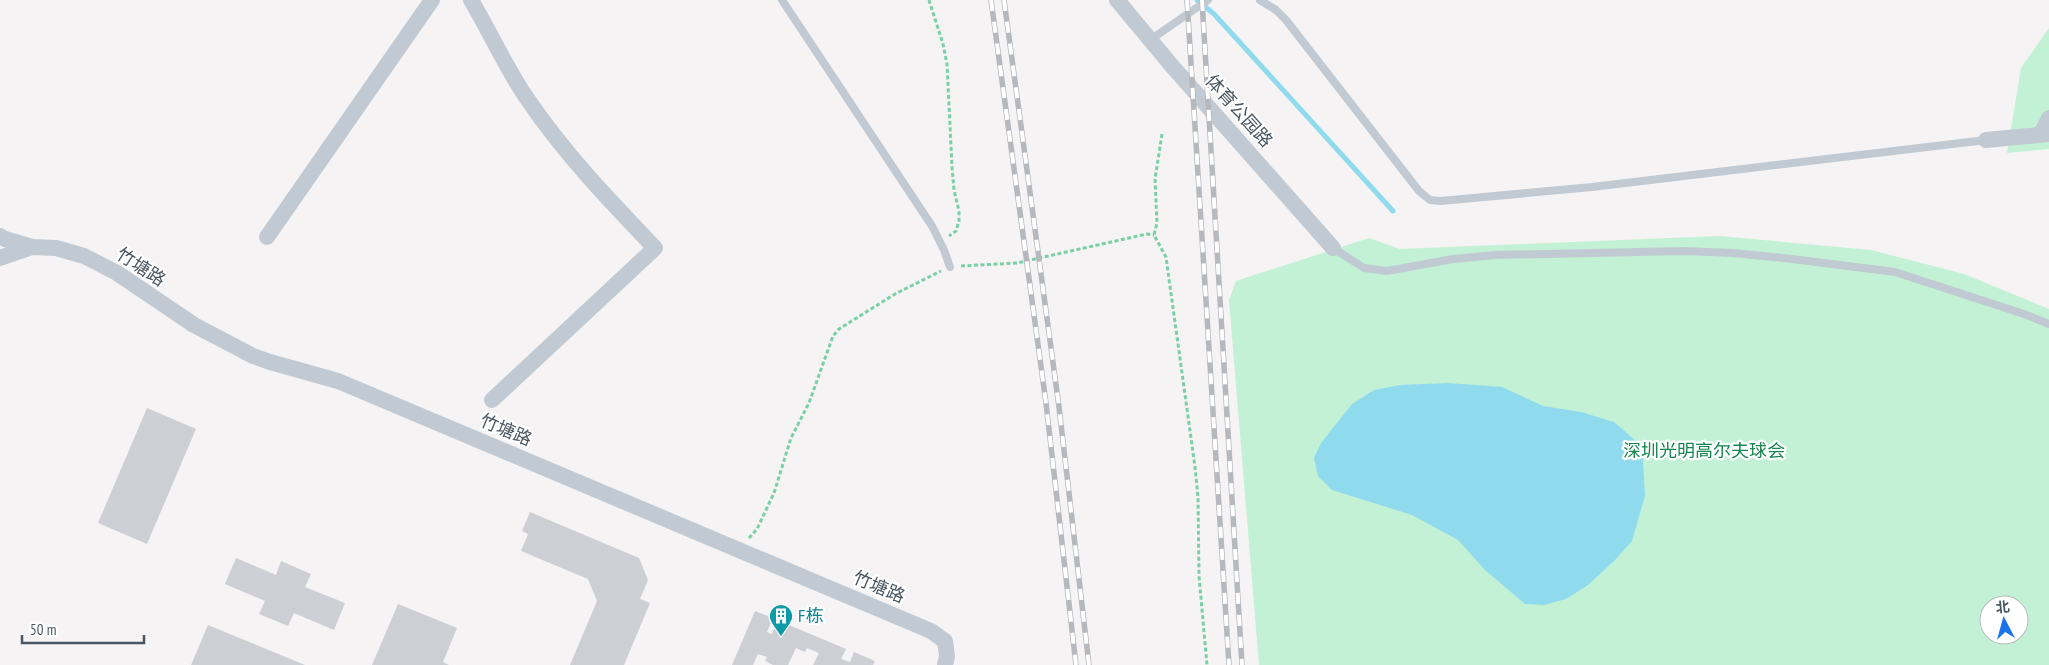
<svg xmlns="http://www.w3.org/2000/svg" width="2049" height="665" font-family="'PT Sans Narrow','Noto Sans SC',sans-serif">
  <style>
    .green { fill: #c3f1d5; fill-rule: evenodd }
    .water { fill: #90daee }
    .lines { fill: none; stroke-linecap: round; stroke-linejoin: round }
    .stream { stroke: #90daee; stroke-width: 5 }
    .building { fill: #cdcfd5 }
    .path { stroke: #7ad0a6; stroke-width: 3; stroke-dasharray: 4 2.5; stroke-linecap: butt }
    .lane { stroke: #c1cad2; stroke-width: 8 }
    .street { stroke: #c1cad2; stroke-width: 16 }
    .rail-casing { stroke: #b5b8bd; stroke-width: 5.5 }
    .rail { stroke: #fff; stroke-width: 4; stroke-dasharray: 11; stroke-linecap: butt }
    .labels { text-anchor: middle; stroke-width: 4.5; stroke-linejoin: round; paint-order: stroke }
    .street-label { font-size: 18px; fill: #4a5661; stroke: #fff }
    .park-label { font-size: 18px; fill: #17864f; stroke: #fff }
    .culture-label { font-size: 18px; fill: #0d838f; stroke: #fff; text-anchor: start }
  </style>
  <rect width="100%" height="100%" fill="#f5f3f3"/>
  <path class="green" d="M 2049,28 L 2049,149 L 2007,153 L 2021,68 Z
    M 1719,236 L 1871,250 L 1964,274 L 2049,309 L 2049,665 L 1259,665 L 1229,300 L 1236,281 L 1369,238 L 1400,249 ZM 1989,605 L 2019,605 L 2019,635 L 1989,635 Z"/>
  <path class="water" d="M 1448,383 L 1502,387 L 1543,406 L 1581,412 L 1614,422 L 1637,442 L 1643,460 L 1645,496 L 1632,541 L 1615,560 L 1588,585 L 1566,599 L 1544,605 L 1525,604 L 1485,570 L 1458,540 L 1412,515 L 1332,490 L 1318,476 L 1314,458 L 1321,443 L 1352,404 L 1374,390 L 1400,385 Z"/>
  <g class="lines">
    <path class="stream" d="M 1197,0 L 1214,14 L 1393,211"/>
  </g>
  <path class="building" d="M 147,408 L 196,429 L 147,544 L 98,523 Z
    M 530,512 L 639,558 L 648,580 L 640,599 L 650,603 L 624,665 L 570,665 L 597,601 L 588,579 L 521,551 L 528,534 L 522,531 Z
    M 236,558 L 276,575 L 281,561 L 311,574 L 305,587 L 345,603 L 334,630 L 294,613 L 288,626 L 259,614 L 265,601 L 225,584 Z
    M 398,604 L 457,628 L 443,662 L 449,665 L 372,665 Z
    M 755,611 L 773,618 L 767,632 L 772,634 L 777,620 L 846,649 L 841,659 L 850,662 L 854,652 L 875,661 L 873,665 L 813,665 L 819,653 L 807,648 L 805,652 L 796,648 L 788,665 L 773,665 L 765,661 L 767,657 L 758,654 L 753,665 L 732,665 Z
    M 208,625 L 305,665 L 191,665 Z"/>
  <g class="lines">
    <path class="path" d="M 929,0 L 943,44 L 947,64 L 952,167 L 954,190 L 959,211 L 959,221 L 956,231 L 949,236
      M 1162,134 L 1155,179 L 1157,223 L 1154,235 L 1166,257 L 1195,467 L 1198,497 L 1199,576 L 1207,665
      M 961,266 L 1017,263 L 1147,234 L 1154,235
      M 749,538 L 757,529 L 774,493 L 791,438 L 809,403 L 833,336 L 839,329 L 895,294 L 941,271"/>
    <path class="lane" d="M 782,0 L 932,226 L 944,250 L 950,267
      M 1260,0 L 1276,10 L 1286,20 L 1419,191 L 1430,200 L 1441,201 L 1592,187 L 1986,140
      M 1150,40 L 1208,0
      M 1333,248 L 1364,268 L 1387,271 L 1453,259 L 1496,255 L 1684,251 L 1733,253 L 1792,259 L 1895,272 L 2024,314 L 2049,324"/>
    <path class="street" d="M 471,0 C 490,32 505,66 526,97 C 563,152 609,200 655,248 L 492,400
      M 1117,0 L 1172,66 L 1333,248
      M 2041,134 L 2049,118
      M 1986,140 L 2049,134
      M 0,236 L 5,239 L 32,247 L 56,248 L 84,256 L 117,273 L 194,325 L 253,356 L 270,362 L 338,381 L 931,631 L 945,641 L 947,656 L 945,665
      M 267,237 L 432,0
      M 0,258 L 32,247"/>
    <g class="rail-casing">
      <path id="rail" d="M 991,0 L 1046,403 L 1076,665
        M 1004,0 L 1059,407 L 1089,665
        M 1187,0 L 1229,665
        M 1202,0 L 1242,665"/>
    </g>
    <use href="#rail" class="rail"/>
  </g>
  <defs>
    <g id="building-pin" transform="scale(1.25)"><path d="M0 17L-7.5 6A9.5 9.5 0 1 1 7.5 6Z" fill="#0f9aa8" stroke="#fff"/><path d="M-4-6H4V6H1V3H-1V6H-4ZM-2.5-4.3h1.7v1.8h-1.7ZM.8-4.3h1.7v1.8H.8ZM-2.5-1h1.7V.8h-1.7ZM.8-1h1.7V.8H.8Z" fill="#fff"/></g>
  </defs>
  <g fill-rule="evenodd">
    <use href="#building-pin" x="781" y="616"/>
  </g>
  <g class="labels">
    <g class="street-label">
      <text transform="translate(1239 111) rotate(48)" y="6">体育公园路</text>
      <text transform="translate(141 267) rotate(33)" y="6">竹塘路</text>
      <text transform="translate(506 430) rotate(23)" y="6">竹塘路</text>
      <text transform="translate(879 587) rotate(23)" y="6">竹塘路</text>
    </g>
    <g class="park-label">
      <text x="1704" y="457">深圳光明高尔夫球会</text>
    </g>
    <g class="culture-label">
      <text x="798" y="622">F栋</text>
    </g>
  </g>
  <g transform="translate(2004 620) rotate(354)"><circle r="24" fill="#ffffff" stroke="#b7bbc0"/>
  <path d="M0-4L9 19L0 12L-9 19Z" fill="#1a73e8"/>
  <text y="-8" font-size="14" font-weight="bold" text-anchor="middle" fill="#4a5661">北</text>
  </g>
  <path d="M22 635v8h122v-8" fill="none" stroke="#4a5661" stroke-width="2.5"/>
  <text x="30" y="635" font-size="15" fill="#4a5661" stroke="#ffffff" stroke-width="4" paint-order="stroke">50 m</text>
</svg>
